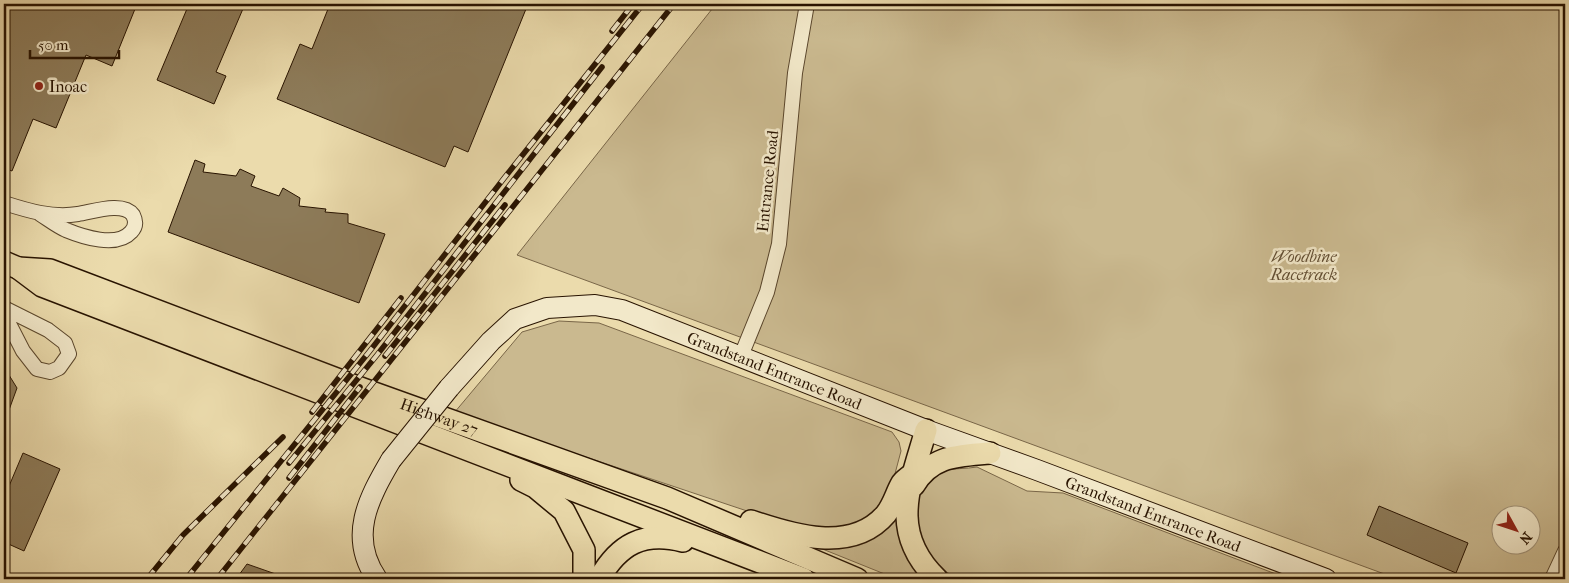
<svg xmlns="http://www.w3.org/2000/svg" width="1569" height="583" font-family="'IM FELL French Canon',serif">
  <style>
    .green { fill: #cab98f; stroke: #796648; fill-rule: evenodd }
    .building { fill: #8d7b59; stroke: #281300 }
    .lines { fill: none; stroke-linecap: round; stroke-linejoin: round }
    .street-casing { stroke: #59452b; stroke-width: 16 }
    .secondary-casing { stroke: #281300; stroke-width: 22 }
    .primary-casing { stroke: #281300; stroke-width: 24 }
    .street { stroke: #f2e8c9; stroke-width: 14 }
    .secondary { stroke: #f2e8c9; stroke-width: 20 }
    .primary { stroke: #ebdbac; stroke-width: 21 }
    .rail-casing { stroke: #281300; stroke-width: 5.5 }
    .rail { stroke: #f2e8c9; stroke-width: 4; stroke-dasharray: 11; stroke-linecap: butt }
    .secondary-bridge-casing { stroke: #281300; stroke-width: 22; stroke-linecap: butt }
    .secondary-bridge { stroke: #f2e8c9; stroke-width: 20 }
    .poi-dot { fill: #8f2418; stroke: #f2e8c9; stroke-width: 2 }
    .labels { text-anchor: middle; stroke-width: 5; stroke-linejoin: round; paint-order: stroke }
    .poi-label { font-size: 16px; fill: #281300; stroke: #f2e8c9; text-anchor: start }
    .street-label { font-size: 16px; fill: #281300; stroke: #f2e8c9 }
    .park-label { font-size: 16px; font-style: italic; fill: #614d32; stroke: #f2e8c9 }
  </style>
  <rect width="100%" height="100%" fill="#ebdbac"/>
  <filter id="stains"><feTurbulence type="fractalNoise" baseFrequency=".004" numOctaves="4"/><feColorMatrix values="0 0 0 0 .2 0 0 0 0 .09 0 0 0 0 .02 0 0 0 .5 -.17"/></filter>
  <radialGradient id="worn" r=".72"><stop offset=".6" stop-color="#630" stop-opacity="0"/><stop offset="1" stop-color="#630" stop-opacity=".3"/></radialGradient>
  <path class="green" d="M 716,4 L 1565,4 L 1565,579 L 1398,579 L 517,255 ZM 1502,516 L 1532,516 L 1532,546 L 1502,546 Z
    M 559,321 L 599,323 L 892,432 L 899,442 L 901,451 L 892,485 L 872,519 L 834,533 L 789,525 L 454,413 L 522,332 Z
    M 977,467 L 1027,491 L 1063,493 L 1289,579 L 958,579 C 946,572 933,564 926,552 C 911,529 911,481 942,471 C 953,468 966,469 977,467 Z
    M 897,509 L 925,579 L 897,579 L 810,544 Z"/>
  <path class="building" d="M 4,4 L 137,4 L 112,66 L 86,55 L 56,128 L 33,119 L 12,171 L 4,168 L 4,122 L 9,108 L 4,106 Z
    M 189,4 L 245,4 L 216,72 L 226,76 L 214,104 L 157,80 Z
    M 330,4 L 528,4 L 468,152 L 454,146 L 445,167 L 277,99 L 300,44 L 312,49 Z
    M 195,160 L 205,164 L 203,172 L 236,176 L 240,169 L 255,176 L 251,186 L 279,196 L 283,188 L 300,198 L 299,206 L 326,209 L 325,212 L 348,214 L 348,223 L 385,234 L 359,303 L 168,232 Z
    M 4,367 L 17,388 L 5,421 L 4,421 Z
    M 23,453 L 60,469 L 24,551 L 4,542 L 4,498 Z
    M 1379,506 L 1468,543 L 1456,573 L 1367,535 Z
    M 247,564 L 287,578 L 287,579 L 236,579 Z"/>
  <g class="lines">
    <g class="street-casing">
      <path id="street" d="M 4,203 C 29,211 52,218 78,214 C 92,212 123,201 133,215 C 136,221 136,227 131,232 C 117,248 83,237 66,230 C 57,226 48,219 40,214
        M 4,308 L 48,330 L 65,343 L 69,354 L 59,368 L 50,372 L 37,369 L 23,351 L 4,314
        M 741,356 L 767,292 L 779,244 L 795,73 L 807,4
        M 1552,579 L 1565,551"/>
    </g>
    <g class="secondary-casing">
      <g id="secondary">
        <path id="s1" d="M 449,388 L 491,341 L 515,319 L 547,308 L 595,305 L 622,310 L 926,430 L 1037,470 L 1326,579"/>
        <path d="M 377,579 C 348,537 368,499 391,460"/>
      </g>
    </g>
    <g class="primary-casing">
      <g id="primary">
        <path d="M 4,262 L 18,268 L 42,286 L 804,579"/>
        <path id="s2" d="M 18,268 L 50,270 L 363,389 L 667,498 L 857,579"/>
        <path d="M 926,430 C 910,486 888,532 937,579"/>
        <path d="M 521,480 L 535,487 L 564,511 L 584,550 L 584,579"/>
        <path d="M 914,485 C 932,455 958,456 990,453"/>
        <path d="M 751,521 C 792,535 852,554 886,514 C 894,504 896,493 902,483 C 905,479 910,476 914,473"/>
        <path d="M 599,579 C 619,544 643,531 683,541"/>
      </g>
    </g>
    <use href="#street" class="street"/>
    <use href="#secondary" class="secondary"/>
    <use href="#primary" class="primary"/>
    <g class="rail-casing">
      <path id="rail" d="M 612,31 L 633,4
        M 385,356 L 505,205
        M 312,412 L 401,298
        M 289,463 L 377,355 L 602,67
        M 289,478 L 360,387
        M 147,579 L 183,535 L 283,437
        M 186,579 L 369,352 L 505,177 L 643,4
        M 217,579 L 674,4"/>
    </g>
    <use href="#rail" class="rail"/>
    <g class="secondary-bridge-casing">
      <path id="secondary-bridge" d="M 391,460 L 449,388"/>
    </g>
    <use href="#secondary-bridge" class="secondary-bridge"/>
  </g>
  <circle class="poi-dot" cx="39" cy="86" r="5"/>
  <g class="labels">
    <g class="poi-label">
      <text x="49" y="92">Inoac</text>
    </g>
    <g class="street-label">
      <text transform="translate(767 181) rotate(-84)" y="6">Entrance Road</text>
      <text dy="6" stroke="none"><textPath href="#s1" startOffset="369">Grandstand Entrance Road</textPath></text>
      <text dy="6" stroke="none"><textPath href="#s2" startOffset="448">Highway 27</textPath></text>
      <text dy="6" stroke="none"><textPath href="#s1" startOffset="774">Grandstand Entrance Road</textPath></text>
    </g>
    <g class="park-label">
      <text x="1304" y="262">Woodbine<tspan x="1304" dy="18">Racetrack</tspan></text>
    </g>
  </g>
  <rect width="1569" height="583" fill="none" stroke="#ebdbac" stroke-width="20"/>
  <rect x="5" y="5" width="1559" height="573" fill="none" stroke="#281300" stroke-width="2.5"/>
  <rect x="10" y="10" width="1549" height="563" fill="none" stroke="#281300"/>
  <g transform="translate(1516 530) rotate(130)"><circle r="24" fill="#f2e8c9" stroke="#a19379"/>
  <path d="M0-4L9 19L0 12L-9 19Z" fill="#8f2418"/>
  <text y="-8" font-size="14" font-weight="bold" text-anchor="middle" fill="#281300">N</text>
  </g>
  <path d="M30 50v8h89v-8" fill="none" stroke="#281300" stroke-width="2.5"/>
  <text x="38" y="50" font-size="15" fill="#281300" stroke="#f2e8c9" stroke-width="4" paint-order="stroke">50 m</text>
  <rect width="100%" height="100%" filter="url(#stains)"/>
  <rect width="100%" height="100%" fill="url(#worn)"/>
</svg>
